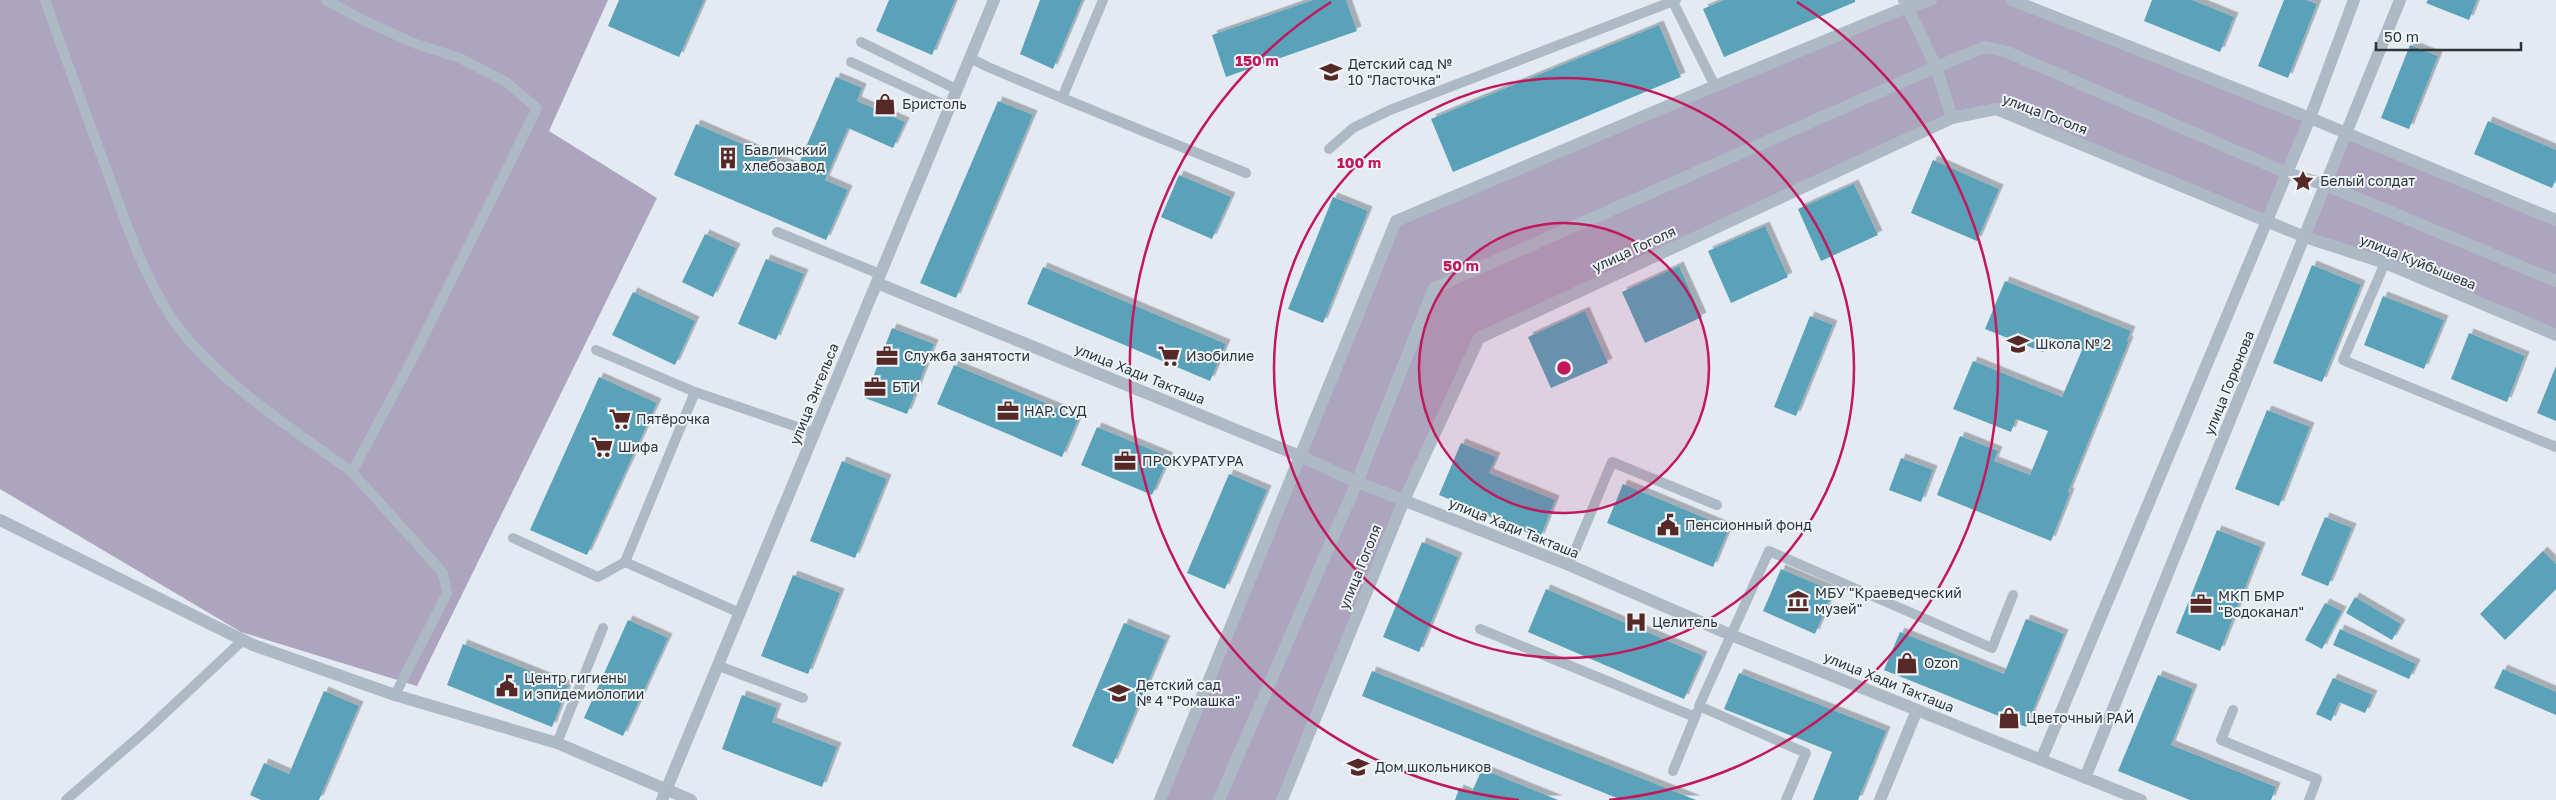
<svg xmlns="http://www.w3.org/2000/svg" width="2556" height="800" font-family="'Golos Text',sans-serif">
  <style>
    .green { fill: #ada4bf }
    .building { fill: #5aa2b9; filter: url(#shadow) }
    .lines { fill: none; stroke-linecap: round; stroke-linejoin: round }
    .service { stroke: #adbac6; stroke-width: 10 }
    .pedestrian { stroke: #adbac6; stroke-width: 12 }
    .minor { stroke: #adbac6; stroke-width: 12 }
    .tertiary { stroke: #adbac6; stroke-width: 12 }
    .ring { fill: none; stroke: #c2185b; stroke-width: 2.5 }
    .labels { text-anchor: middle; stroke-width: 4; stroke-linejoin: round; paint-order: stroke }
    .poi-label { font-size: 14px; fill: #2d3539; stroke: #eff4f9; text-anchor: start }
    .street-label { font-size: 14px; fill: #2d3539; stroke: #eff4f9 }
    .centre { fill: #c2185b; stroke: #eff4f9; stroke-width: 2.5 }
    .ring-label { font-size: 15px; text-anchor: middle; font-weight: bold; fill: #c2185b; stroke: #eff4f9; stroke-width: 4; stroke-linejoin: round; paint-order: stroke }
  </style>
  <defs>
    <filter id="shadow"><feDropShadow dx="4.5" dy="-4.5" stdDeviation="0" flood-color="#0004"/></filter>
  </defs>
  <rect width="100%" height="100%" fill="#e3eaf2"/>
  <path class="green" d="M 0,0 L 608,0 L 549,131 L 657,198 L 417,686 L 241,632 L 0,489 Z
    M 1931,0 L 2012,0 L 2310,118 L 2267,221 L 1996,109 L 1952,118 L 1480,338 L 1282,800 L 1160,800 L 1396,221 Z
    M 2347,134 L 2556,220 L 2556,335 L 2305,237 Z"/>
  <path class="building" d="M 619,0 L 704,0 L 679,57 L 608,26 Z
    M 889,0 L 955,0 L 932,55 L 876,31 Z
    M 1040,0 L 1082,0 L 1053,69 L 1020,54 Z
    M 1313,0 L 1346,0 L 1357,31 L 1226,77 L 1212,35 Z
    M 1724,0 L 1855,0 L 1855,2 L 1724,57 L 1703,9 Z
    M 2152,0 L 2192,0 L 2234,17 L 2220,52 L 2144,21 Z
    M 2284,0 L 2306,0 L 2317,4 L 2288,78 L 2258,66 Z
    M 2428,0 L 2477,0 L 2469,20 L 2426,3 Z
    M 1659,25 L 1681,77 L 1453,172 L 1431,119 Z
    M 2410,45 L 2438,56 L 2409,129 L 2381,118 Z
    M 836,77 L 862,88 L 857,101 L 905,122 L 893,148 L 848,128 L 825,180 L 848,190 L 826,240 L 674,175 L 696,124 L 797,168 Z
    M 998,101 L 1033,115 L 956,298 L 920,283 Z
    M 2488,121 L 2556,150 L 2556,179 L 2552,188 L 2474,154 Z
    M 1933,160 L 1999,189 L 1977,241 L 1911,213 Z
    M 1179,175 L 1231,197 L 1212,239 L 1161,217 Z
    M 1854,184 L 1878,235 L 1821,261 L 1798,209 Z
    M 1333,197 L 1368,211 L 1323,323 L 1288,309 Z
    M 1765,226 L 1788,277 L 1731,303 L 1708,251 Z
    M 705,234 L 736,248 L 713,297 L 682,282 Z
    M 766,259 L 804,274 L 776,340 L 738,324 Z
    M 2312,265 L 2361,285 L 2322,382 L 2273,363 Z
    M 1679,266 L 1702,317 L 1645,343 L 1622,292 Z
    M 1043,267 L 1226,344 L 1210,381 L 1027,304 Z
    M 2005,281 L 2131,331 L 2127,340 L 2129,341 L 2068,492 L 2070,493 L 2051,541 L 1937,495 L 1960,436 L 1998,451 L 1994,461 L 2030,475 L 2048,431 L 2016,419 L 2011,432 L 1953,409 L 1973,361 L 2062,397 L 2082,350 L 2049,337 L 2043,352 L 1985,329 Z
    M 633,292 L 695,321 L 675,365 L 612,335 Z
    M 2383,296 L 2444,320 L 2424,369 L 2364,345 Z
    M 1585,311 L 1608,363 L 1551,388 L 1528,337 Z
    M 1810,316 L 1833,325 L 1796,416 L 1774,407 Z
    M 892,328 L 934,344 L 907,414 L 865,398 Z
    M 2469,333 L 2525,356 L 2507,402 L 2451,379 Z
    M 954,365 L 1079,417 L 1062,457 L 937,404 Z
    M 2556,366 L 2556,421 L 2537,413 Z
    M 599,377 L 657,403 L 587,555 L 530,530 Z
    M 2267,410 L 2310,427 L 2279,506 L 2235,489 Z
    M 1097,427 L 1169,457 L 1152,495 L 1081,465 Z
    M 1461,443 L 1496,457 L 1489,473 L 1555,500 L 1540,538 L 1439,495 Z
    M 1901,458 L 1933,470 L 1921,502 L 1889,490 Z
    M 842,461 L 887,479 L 855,558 L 810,541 Z
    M 1229,474 L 1267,490 L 1225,589 L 1187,573 Z
    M 1623,484 L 1729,528 L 1713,567 L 1607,523 Z
    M 2325,517 L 2352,528 L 2328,586 L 2301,575 Z
    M 2217,530 L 2261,547 L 2220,651 L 2176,633 Z
    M 1422,542 L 1458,557 L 1419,652 L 1383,637 Z
    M 2543,551 L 2556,564 L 2556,589 L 2505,640 L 2480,614 Z
    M 1781,569 L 1833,591 L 1815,634 L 1763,611 Z
    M 793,575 L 840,593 L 808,674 L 761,656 Z
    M 1546,589 L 1703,656 L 1684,699 L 1528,632 Z
    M 2355,597 L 2401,624 L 2392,640 L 2346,613 Z
    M 2325,603 L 2342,611 L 2322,649 L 2305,640 Z
    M 2026,619 L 2064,634 L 2026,727 L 1884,670 L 1900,632 L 2004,674 Z
    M 628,620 L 668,638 L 623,736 L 584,718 Z
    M 1124,623 L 1166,640 L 1113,764 L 1072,746 Z
    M 2340,629 L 2416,664 L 2409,679 L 2333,645 Z
    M 463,644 L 568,686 L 552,727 L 447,685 Z
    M 2503,669 L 2556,692 L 2556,715 L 2494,688 Z
    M 1372,671 L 1696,800 L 1622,800 L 1362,696 Z
    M 1739,673 L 1886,731 L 1858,800 L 1813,800 L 1832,752 L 1724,709 Z
    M 2158,675 L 2193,689 L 2171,745 L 2276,787 L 2271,800 L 2190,800 L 2118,771 Z
    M 2333,678 L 2373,695 L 2365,713 L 2339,702 L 2331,721 L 2316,714 Z
    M 324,691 L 359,706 L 319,800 L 261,800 L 250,795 L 264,763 L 289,774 Z
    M 742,695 L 777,708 L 772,722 L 837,747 L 822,787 L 722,749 Z
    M 1482,769 L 1558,800 L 1455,800 L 1459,789 L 1471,794 Z"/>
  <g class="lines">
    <path class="service" d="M 45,0 C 65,56 85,112 106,168 C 124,218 142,272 171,317 C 211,377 294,430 352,472
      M 326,0 L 363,20 L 416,44 L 460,58 L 506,82 L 537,108 L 413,358 L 352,472 L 443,573 L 447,593 L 395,695
      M 1672,0 L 1715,86
      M 861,42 L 956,89
      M 970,58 L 988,67 L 1062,98 L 1103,0
      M 851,62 L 949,107
      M 1062,98 L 1246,173
      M 1329,149 L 1353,128 L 1390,110 L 1676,0
      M 777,232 L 880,274
      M 2385,263 L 2343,360 L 2556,447
      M 596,350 L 695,392 L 815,433
      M 695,392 L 625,562 L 740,613
      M 513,538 L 598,577 L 625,562
      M 1569,565 L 1612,462 L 1717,505
      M 1480,629 L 1695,717
      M 719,666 L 803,698
      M 2233,710 L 2221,740 L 2317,779 L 2309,800
      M 557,743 L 603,628
      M 1673,771 L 1697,712
      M 66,800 L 149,728 L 243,640
      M 1786,800 L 1806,753 L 1699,706 L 1769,551 L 1992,648 L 2013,595"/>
    <path class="pedestrian" d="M 1219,800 L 1357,482 L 1434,288 L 1936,67 L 1985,47 L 2007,52 L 2287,173 L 2326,185 L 2556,281"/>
    <path class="minor" d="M 1904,0 L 1936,67 L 1952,118
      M 2012,0 L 2310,118 L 2556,220
      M 877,283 L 1300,456 L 1357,482 L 1569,565 L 1731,635 L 2141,800
      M 0,520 L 253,645 L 395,695 L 557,743 L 691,800
      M 2041,760 L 2310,118 L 2354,0
      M 2085,778 L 2400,0
      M 1160,800 L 1396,221 L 1715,86 L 1907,7 L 1931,0
      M 1282,800 L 1404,500 L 1479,338 L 1952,118 L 1996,109 L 2305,237 L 2385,263 L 2556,335
      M 1880,800 L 1917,710"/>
    <path class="tertiary" d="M 662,800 L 994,0"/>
  </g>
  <circle cx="1564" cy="368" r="145" fill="#c2185b" fill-opacity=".12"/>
  <g class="ring">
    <circle cx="1564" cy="368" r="145"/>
    <circle cx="1564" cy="368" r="290"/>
    <path d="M1519 800A434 434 0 0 1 1331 2M1797 2A434 434 0 0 1 1609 800"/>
  </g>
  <defs>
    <g id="school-bare" transform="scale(1.725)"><path d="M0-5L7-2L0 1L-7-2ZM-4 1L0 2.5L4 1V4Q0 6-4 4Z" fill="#562927" stroke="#eff4f9" stroke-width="2.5" paint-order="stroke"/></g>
    <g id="shop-bare" transform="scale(1.725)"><path d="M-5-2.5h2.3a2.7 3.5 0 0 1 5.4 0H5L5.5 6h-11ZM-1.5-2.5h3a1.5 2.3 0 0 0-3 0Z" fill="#562927" stroke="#eff4f9" stroke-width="2.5" paint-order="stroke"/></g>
    <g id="building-bare" transform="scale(1.725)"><path d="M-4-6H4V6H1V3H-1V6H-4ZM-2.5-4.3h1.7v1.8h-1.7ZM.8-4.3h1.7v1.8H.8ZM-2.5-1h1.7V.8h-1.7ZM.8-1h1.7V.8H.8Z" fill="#562927" stroke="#eff4f9" stroke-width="2.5" paint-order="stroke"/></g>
    <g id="sight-bare" transform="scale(1.725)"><path d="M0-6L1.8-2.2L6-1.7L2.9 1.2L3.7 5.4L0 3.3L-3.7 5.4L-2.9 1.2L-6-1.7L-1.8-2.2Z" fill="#562927" stroke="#eff4f9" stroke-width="2.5" paint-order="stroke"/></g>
    <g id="office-bare" transform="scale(1.725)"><path d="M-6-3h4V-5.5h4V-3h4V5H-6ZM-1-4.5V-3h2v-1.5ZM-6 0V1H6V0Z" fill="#562927" stroke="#eff4f9" stroke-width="2.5" paint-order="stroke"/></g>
    <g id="supermarket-bare" transform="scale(1.725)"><path d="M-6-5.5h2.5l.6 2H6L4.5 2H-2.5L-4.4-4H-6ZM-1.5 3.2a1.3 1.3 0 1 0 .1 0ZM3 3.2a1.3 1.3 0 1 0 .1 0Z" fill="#562927" stroke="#eff4f9" stroke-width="2.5" paint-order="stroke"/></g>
    <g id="civic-bare" transform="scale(1.725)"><path d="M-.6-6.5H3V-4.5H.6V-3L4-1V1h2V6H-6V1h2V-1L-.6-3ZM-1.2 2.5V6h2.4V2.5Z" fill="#562927" stroke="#eff4f9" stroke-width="2.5" paint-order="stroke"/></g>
    <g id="museum-bare" transform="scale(1.725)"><path d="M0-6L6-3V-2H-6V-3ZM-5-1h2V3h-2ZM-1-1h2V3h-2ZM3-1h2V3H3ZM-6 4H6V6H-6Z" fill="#562927" stroke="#eff4f9" stroke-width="2.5" paint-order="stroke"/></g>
    <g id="hospital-bare" transform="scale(1.725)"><path d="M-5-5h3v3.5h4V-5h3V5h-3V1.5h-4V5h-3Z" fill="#562927" stroke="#eff4f9" stroke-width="2.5" paint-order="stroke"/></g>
  </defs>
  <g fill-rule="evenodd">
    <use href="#school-bare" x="1331" y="72"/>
    <use href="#shop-bare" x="885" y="104"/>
    <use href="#building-bare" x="728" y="158"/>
    <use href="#sight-bare" x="2303" y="181"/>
    <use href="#school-bare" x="2018" y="344"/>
    <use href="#office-bare" x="887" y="356"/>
    <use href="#supermarket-bare" x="1169" y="356"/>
    <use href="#office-bare" x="875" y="387"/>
    <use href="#office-bare" x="1008" y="411"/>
    <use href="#supermarket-bare" x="620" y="419"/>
    <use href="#supermarket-bare" x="602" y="447"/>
    <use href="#office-bare" x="1125" y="461"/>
    <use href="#civic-bare" x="1668" y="525"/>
    <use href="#museum-bare" x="1798" y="601"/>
    <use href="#office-bare" x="2201" y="604"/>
    <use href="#hospital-bare" x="1636" y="622"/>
    <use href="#shop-bare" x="1907" y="663"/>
    <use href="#civic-bare" x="507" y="686"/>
    <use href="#school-bare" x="1119" y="693"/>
    <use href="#shop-bare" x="2009" y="718"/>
    <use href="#school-bare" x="1358" y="767"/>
  </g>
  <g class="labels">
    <g class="poi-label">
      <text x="1348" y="69">Детский сад №<tspan x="1348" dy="16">10 "Ласточка"</tspan></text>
      <text x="902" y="109">Бристоль</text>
      <text x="744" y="155">Бавлинский<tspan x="744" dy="16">хлебозавод</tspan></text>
      <text x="2320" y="186">Белый солдат</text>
      <text x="2035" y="349">Школа № 2</text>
      <text x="904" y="361">Служба занятости</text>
      <text x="1186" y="361">Изобилие</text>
      <text x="892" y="392">БТИ</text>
      <text x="1024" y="416">НАР. СУД</text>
      <text x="636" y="424">Пятёрочка</text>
      <text x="618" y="452">Шифа</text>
      <text x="1142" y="466">ПРОКУРАТУРА</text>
      <text x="1685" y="530">Пенсионный фонд</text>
      <text x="1815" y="598">МБУ "Краеведческий<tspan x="1815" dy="16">музей"</tspan></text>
      <text x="2218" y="601">МКП БМР<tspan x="2218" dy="16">"Водоканал"</tspan></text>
      <text x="1652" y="627">Целитель</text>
      <text x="1924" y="668">Ozon</text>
      <text x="524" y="683">Центр гигиены<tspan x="524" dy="16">и эпидемиологии</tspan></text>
      <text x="1136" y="690">Детский сад<tspan x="1136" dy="16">№ 4 "Ромашка"</tspan></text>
      <text x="2026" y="723">Цветочный РАЙ</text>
      <text x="1375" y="772">Дом школьников</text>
    </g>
    <g class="street-label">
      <text transform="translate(2045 114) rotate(21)" y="5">улица Гоголя</text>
      <text transform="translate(1634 249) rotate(-25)" y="5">улица Гоголя</text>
      <text transform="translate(2418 262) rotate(22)" y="5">улица Куйбышева</text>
      <text transform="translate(1140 374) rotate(22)" y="5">улица Хади Такташа</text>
      <text transform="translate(2229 383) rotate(-68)" y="5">улица Горюнова</text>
      <text transform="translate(814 394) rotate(-68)" y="5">улица Энгельса</text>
      <text transform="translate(1514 528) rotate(22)" y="5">улица Хади Такташа</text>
      <text transform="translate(1360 567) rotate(-68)" y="5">улица Гоголя</text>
      <text transform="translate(1889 682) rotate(22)" y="5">улица Хади Такташа</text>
    </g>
  </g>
  <circle cx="1564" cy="368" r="8" class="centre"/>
  <g class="ring-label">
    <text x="1257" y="66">150 m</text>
    <text x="1359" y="168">100 m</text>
    <text x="1461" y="271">50 m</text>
  </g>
  <path d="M2376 42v8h145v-8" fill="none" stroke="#2d3539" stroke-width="2.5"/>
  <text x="2384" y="42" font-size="15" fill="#2d3539" stroke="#eff4f9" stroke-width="4" paint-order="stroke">50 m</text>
</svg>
